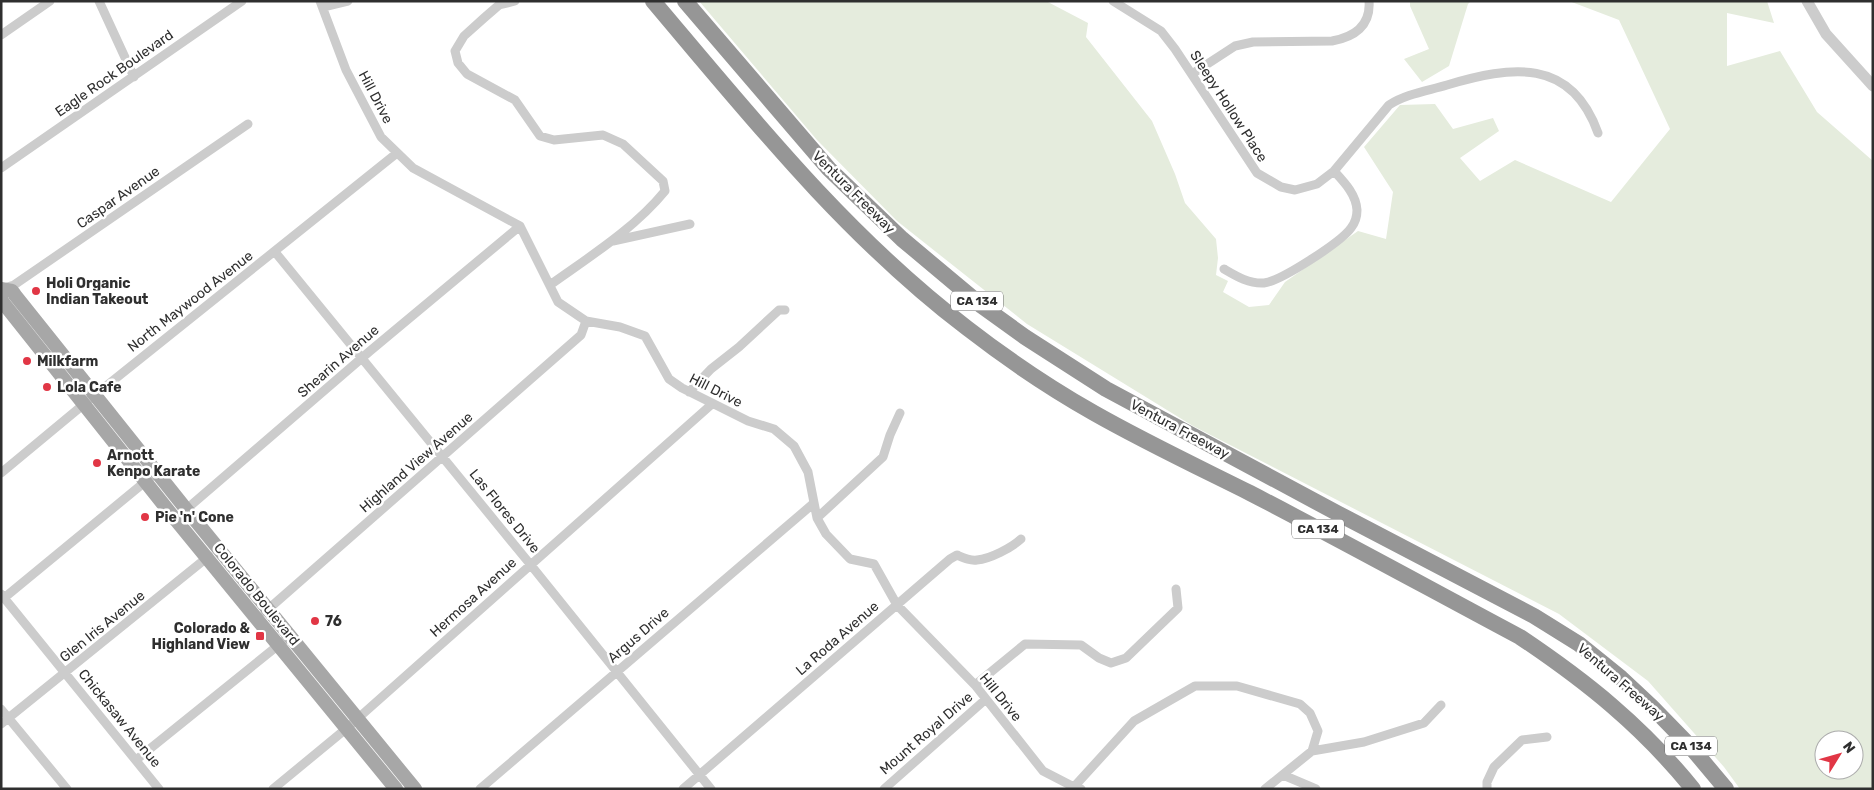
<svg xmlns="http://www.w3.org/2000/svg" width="1874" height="790" font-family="Rubik,sans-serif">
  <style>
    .green { fill: #e5ecdd; fill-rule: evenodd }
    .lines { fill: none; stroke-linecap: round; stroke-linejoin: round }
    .minor { stroke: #ccc; stroke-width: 9 }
    .tertiary { stroke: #ccc; stroke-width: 11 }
    .primary { stroke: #a7a7a7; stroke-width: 14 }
    .motorway { stroke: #969696; stroke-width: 16 }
    .poi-dot { fill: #e13645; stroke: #fff; stroke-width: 2 }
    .labels { text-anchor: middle; stroke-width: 5; stroke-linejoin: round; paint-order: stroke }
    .shield { fill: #fff; stroke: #6d6d6d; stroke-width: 1 }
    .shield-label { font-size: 12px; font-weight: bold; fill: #2f2f2f }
    .street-label { font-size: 14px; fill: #2f2f2f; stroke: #fff }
    .poi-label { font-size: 14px; font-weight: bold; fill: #2f2f2f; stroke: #fff; text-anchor: start }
  </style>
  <rect width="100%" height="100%" fill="#fff"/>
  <path class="green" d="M 699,1 L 1046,1 L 1088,23 L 1086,37 L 1152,121 L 1175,174 L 1185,203 L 1216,239 L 1218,258 L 1216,275 L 1228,281 L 1223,292 L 1249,307 L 1269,305 L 1285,282 L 1358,231 L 1386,239 L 1393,192 L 1364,147 L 1400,105 L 1435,104 L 1453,129 L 1493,118 L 1499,131 L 1460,158 L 1480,181 L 1515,160 L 1611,202 L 1670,129 L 1619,20 L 1569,1 L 1767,1 L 1774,23 L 1727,13 L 1727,66 L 1780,51 L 1817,112 L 1873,161 L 1873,789 L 1740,789 L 1724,767 L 1648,681 L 1559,614 L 1193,426 L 1027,324 L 897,221 L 817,140 ZM 1824,740 L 1854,740 L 1854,770 L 1824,770 Z
    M 1410,1 L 1471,1 L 1468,4 L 1449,66 L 1422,82 L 1404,59 L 1429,49 L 1410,6 Z"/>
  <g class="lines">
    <path class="minor" d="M 99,1 L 134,77
      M 320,1 L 346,70 L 381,137 L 413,168 L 520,226 L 558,302 L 586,321 L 620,327 L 645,336 L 669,379 L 682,388 L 748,421 L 774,429 L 794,446 L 808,472 L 817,518 L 826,534 L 850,559 L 874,564 L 897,605 L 975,685 L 1043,771 L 1074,787 L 1081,789
      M 515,1 L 499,5 L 484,18 L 464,36 L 455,51 L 458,63 L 467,74 L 515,100 L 540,136 L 554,140 L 603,135 L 623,144 L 663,181 L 665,191 C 634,229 589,257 550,285
      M 1113,1 L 1161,31 L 1175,49 L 1257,173 L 1281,187 L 1295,190 L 1317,184 L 1334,171 L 1389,105 C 1406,94 1427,91 1447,85 C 1511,66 1571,57 1598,133
      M 323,7 L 348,1
      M 1,35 L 50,1
      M 1192,74 L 1235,46 L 1253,42 L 1332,41 C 1354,37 1371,26 1369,1
      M 1,168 L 242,1
      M 613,241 L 690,224
      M 275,252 L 530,564 L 711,789
      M 1224,269 C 1236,276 1249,284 1264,283 C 1281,281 1341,242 1351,228 C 1355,223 1357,216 1357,210 C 1356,194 1344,182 1334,171
      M 4,288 L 14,285 L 248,124
      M 689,392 L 711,369 L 739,347 L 779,310 L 785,310
      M 1,473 L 95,395 L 397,153
      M 817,518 L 883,457 L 890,435 L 900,413
      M 175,519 L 370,351 L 520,226
      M 1,594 L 159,789
      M 4,598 L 157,472
      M 265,612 L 581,335 L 586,321
      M 975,685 L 1025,644 L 1081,645 L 1099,658 L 1111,663 L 1126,658 L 1178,608 L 1176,589
      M 1,709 L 67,789
      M 1,724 L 209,556
      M 136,760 L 291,635
      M 1283,775 L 1316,789
      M 273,789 L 347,728 L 712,404
      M 480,789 L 814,503
      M 683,789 L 950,559 L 957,555 C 964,558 970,561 977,560 C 990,559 1011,548 1021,539
      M 884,789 L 986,699
      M 1072,789 L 1134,721 L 1195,686 L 1237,686 L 1300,704 L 1310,713 L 1318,731 L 1312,751
      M 1265,789 L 1312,751 L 1364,742 L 1424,723 L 1441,705
      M 1487,789 L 1487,782 L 1494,767 L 1522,740 L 1547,737"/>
    <path class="tertiary" d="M 1807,1 L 1826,34 L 1873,86"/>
    <path class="primary" d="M 1,289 L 12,291 L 15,295 L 186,509 L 415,789
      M 1,300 L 175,519 L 396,789"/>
    <path class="motorway" d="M 653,1 C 751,117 846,236 967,328 C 1007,359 1050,388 1094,413 C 1145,442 1198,467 1250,493 C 1341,540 1430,589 1520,637 C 1587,682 1642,726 1693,789
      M 685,1 L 829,169 L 902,239 L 982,306 L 1025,337 L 1106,389 L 1337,513 L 1534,616 L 1579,644 L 1621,678 L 1652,707 L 1690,746 L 1726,789"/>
  </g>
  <g class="poi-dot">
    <circle cx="36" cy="291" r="5"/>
    <circle cx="27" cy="361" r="5"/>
    <circle cx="47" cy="387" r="5"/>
    <circle cx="97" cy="463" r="5"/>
    <circle cx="145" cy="517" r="5"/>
    <circle cx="315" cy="621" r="5"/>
    <rect x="255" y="631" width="10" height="10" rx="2.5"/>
  </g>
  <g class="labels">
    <g class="shield">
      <rect x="951" y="291.5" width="52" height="19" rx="4"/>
      <rect x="1292" y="519.5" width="52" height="19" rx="4"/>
      <rect x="1665" y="736.5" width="52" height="19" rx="4"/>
    </g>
    <g class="shield-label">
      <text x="977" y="305">CA 134</text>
      <text x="1318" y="533">CA 134</text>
      <text x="1691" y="750">CA 134</text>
    </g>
    <g class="street-label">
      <text transform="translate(114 73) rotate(-35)" y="5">Eagle Rock Boulevard</text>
      <text transform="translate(376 97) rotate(62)" y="5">Hill Drive</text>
      <text transform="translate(1229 106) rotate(57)" y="5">Sleepy Hollow Place</text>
      <text transform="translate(854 192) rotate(45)" y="5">Ventura Freeway</text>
      <text transform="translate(118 197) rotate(-35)" y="5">Caspar Avenue</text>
      <text transform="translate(190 301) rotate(-38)" y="5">North Maywood Avenue</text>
      <text transform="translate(338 361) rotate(-41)" y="5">Shearin Avenue</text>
      <text transform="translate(716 390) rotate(27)" y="5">Hill Drive</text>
      <text transform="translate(1180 429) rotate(28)" y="5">Ventura Freeway</text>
      <text transform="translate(416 462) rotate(-41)" y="5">Highland View Avenue</text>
      <text transform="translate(505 511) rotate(51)" y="5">Las Flores Drive</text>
      <text transform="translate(257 594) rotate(51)" y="5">Colorado Boulevard</text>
      <text transform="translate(473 597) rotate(-42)" y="5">Hermosa Avenue</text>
      <text transform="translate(102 626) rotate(-39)" y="5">Glen Iris Avenue</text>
      <text transform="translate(638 635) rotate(-41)" y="5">Argus Drive</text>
      <text transform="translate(837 638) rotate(-41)" y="5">La Roda Avenue</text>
      <text transform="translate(1621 682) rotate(41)" y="5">Ventura Freeway</text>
      <text transform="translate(1001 697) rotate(51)" y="5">Hill Drive</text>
      <text transform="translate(120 718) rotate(51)" y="5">Chickasaw Avenue</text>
      <text transform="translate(926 733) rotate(-41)" y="5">Mount Royal Drive</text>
    </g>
    <g class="poi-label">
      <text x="46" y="288">Holi Organic<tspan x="46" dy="16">Indian Takeout</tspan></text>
      <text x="37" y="366">Milkfarm</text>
      <text x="57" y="392">Lola Cafe</text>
      <text x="107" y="460">Arnott<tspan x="107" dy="16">Kenpo Karate</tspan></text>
      <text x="155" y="522">Pie 'n' Cone</text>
      <text x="325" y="626">76</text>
      <text x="250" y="633" text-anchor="end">Colorado &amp;<tspan x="250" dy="16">Highland View</tspan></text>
    </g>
  </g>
  <rect width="1874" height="790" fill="none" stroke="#2f2f2f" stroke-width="5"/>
  <g transform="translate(1839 755) rotate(53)"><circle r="24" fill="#ffffff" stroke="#acacac"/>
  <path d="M0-4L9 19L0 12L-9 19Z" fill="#e13645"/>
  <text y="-8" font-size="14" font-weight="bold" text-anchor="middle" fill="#2f2f2f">N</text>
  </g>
</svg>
